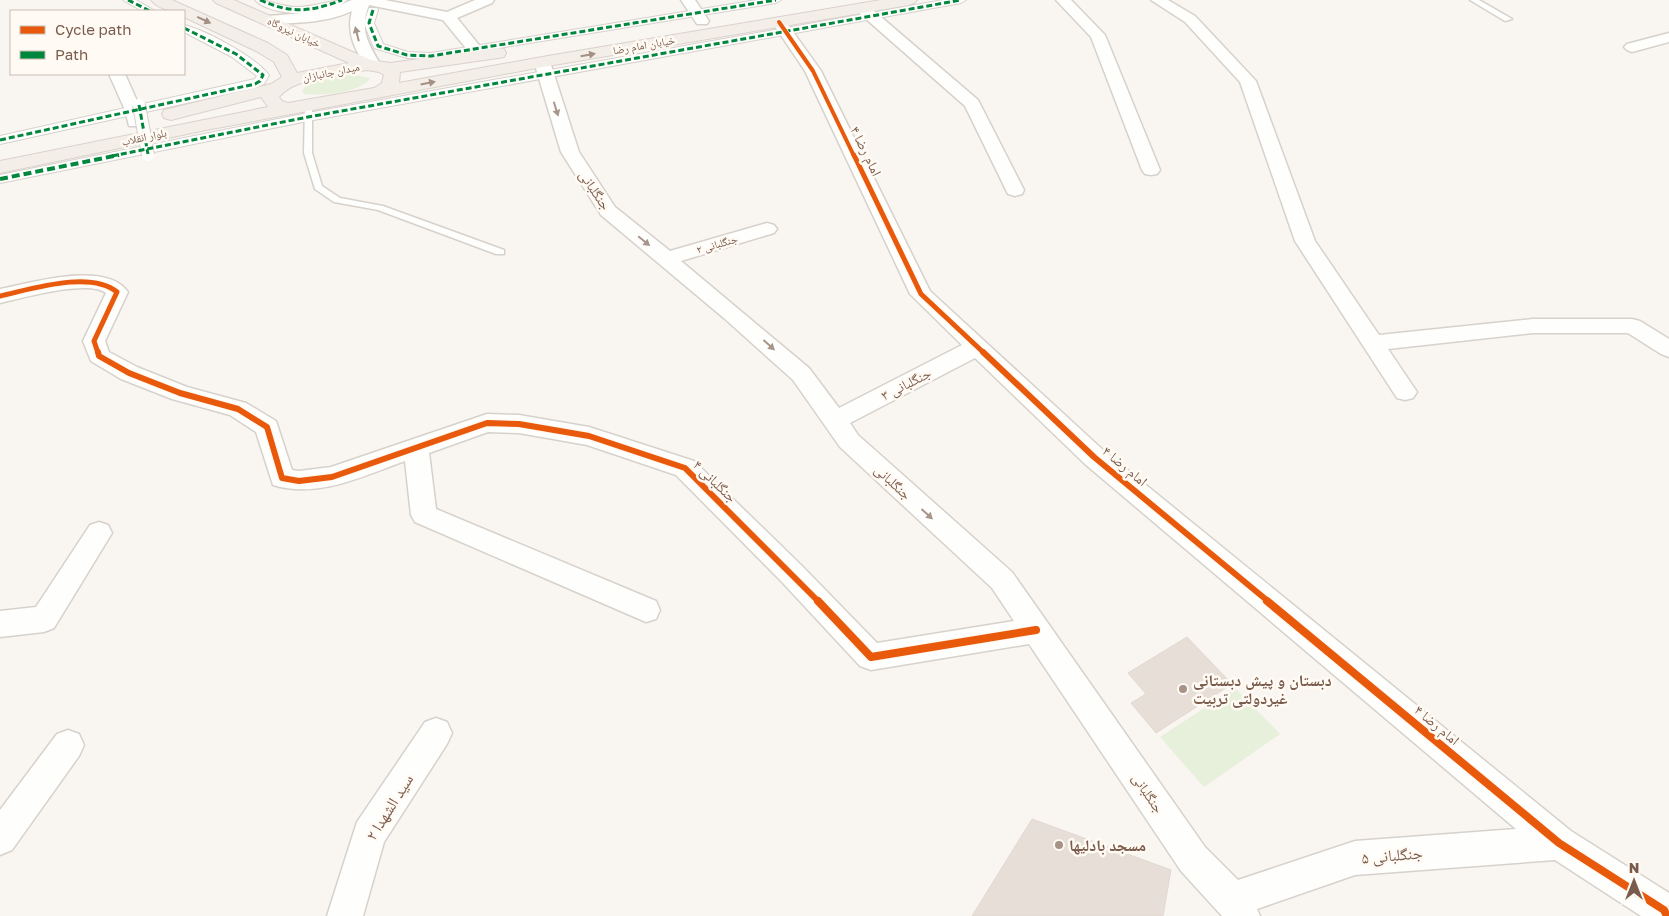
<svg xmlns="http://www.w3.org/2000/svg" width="1669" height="916" font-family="'Golos Text','Noto Naskh Arabic',sans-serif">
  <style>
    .green { fill: #e7f0db }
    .building { fill: #e6ded7; stroke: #e2d8d2 }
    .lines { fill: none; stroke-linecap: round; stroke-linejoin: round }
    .service-casing { stroke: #d7d1cb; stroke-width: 3 }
    .pedestrian-casing { stroke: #d7d1cb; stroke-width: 2 }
    .minor-casing { stroke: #d7d1cb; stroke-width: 3 }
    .primary-casing { stroke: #dad1cc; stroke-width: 2 }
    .service { fill: #fefefd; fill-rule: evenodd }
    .pedestrian { fill: #fefefd; fill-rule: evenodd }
    .minor { fill: #fefefd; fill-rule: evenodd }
    .primary { fill: #f3eee8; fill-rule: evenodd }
    .pedestrian-bridge-casing { stroke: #d7d1cb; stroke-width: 14; stroke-linecap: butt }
    .pedestrian-bridge { stroke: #fefefd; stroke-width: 12 }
    .quiet-far1 { stroke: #00873e; stroke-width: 3; stroke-dasharray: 6 3; stroke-linecap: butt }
    .quiet { stroke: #00873e; stroke-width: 4; stroke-dasharray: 8 4; stroke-linecap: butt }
    .cycleway-far3-casing { stroke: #fffaf3; stroke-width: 5.5 }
    .cycleway-far2-casing { stroke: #fffaf3; stroke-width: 8 }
    .cycleway-far1-casing { stroke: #fffaf3; stroke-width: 9 }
    .cycleway-casing { stroke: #fffaf3; stroke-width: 11 }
    .cycleway-far3 { stroke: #e8590c; stroke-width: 4 }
    .cycleway-far2 { stroke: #e8590c; stroke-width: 5 }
    .cycleway-far1 { stroke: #e8590c; stroke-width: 6 }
    .cycleway { stroke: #e8590c; stroke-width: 8 }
    .oneway { fill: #a48f83 }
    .oneway2 { fill: #a8958b }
    .poi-dot { fill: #a69286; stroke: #fffaf3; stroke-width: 2 }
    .labels { text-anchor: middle; stroke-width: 5; stroke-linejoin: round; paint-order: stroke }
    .far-street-label { font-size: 11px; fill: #7a5c4d; stroke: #fffaf3 }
    .street-label { font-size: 14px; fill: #7a5c4d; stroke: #fffaf3 }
    .near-poi-label { font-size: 16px; font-weight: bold; fill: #7a5c4d; stroke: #fffaf3; text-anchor: start }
    .near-street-label { font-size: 16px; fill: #7a5c4d; stroke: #fffaf3 }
  </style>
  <rect width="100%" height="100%" fill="#f9f5f0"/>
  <path class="green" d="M 348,74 L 370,78 C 362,93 319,96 304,94 L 302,91 C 310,77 334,76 348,74 Z
    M 1235,688 L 1280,734 L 1204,787 L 1160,737 Z"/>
  <path class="building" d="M 1187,637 L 1232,684 L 1156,733 L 1131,703 L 1146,694 L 1128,673 Z
    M 1032,819 L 1171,870 L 1163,916 L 972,916 Z"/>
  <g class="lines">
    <g class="service-casing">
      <path id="service" d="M 1470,0 L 1479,0 L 1512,19 L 1505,21 Z
        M 305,104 L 312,106 L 312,153 L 322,186 L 340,198 L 383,206 L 504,250 L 504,254 L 496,254 L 378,210 L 334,202 L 315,189 L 304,153 Z"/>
    </g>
    <g class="pedestrian-casing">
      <path id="pedestrian" d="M 123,0 L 136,0 L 155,11 L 142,11 Z
        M 255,0 C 271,0 281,7 297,7 C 314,7 330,0 347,0 C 330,17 272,18 255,0 Z
        M 757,0 L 781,0 L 776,3 L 431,59 L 407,58 L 374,48 L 364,23 L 369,8 L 377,8 L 378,10 L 374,23 L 383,44 L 408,52 L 431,53 Z
        M 943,0 L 966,0 L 961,3 L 308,121 L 0,183 L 0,175 L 308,113 Z
        M 184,25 C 206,30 255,57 269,75 L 264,84 L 255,88 L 0,144 L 0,136 L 255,79 L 257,76 L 232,57 L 184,32 Z"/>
    </g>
    <g class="minor-casing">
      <path id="minor" d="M 352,0 L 385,0 L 447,12 L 475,0 L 494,0 L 492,3 L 457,18 L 487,55 L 484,58 L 474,58 L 443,20 L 369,5 C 359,29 368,44 381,65 L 379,68 L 367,68 C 355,50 346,33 352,11 C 327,23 295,23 267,24 L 262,23 L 260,20 L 262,17 L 267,16 C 297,14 325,12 352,0 Z
        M 681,0 L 695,0 L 709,21 L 707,24 L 697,24 Z
        M 1056,0 L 1071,0 L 1105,35 L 1160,170 L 1157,174 L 1151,175 L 1145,174 L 1142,170 L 1091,37 Z
        M 1151,0 L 1168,0 L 1195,16 L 1256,81 L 1315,241 L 1379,335 L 1533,319 L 1632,319 L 1640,321 L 1669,339 L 1669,357 L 1661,354 L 1628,333 L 1533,333 L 1388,349 L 1417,392 L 1413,398 L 1405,400 L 1397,398 L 1295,241 L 1240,82 L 1185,22 Z
        M 862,4 L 867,5 L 978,100 L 1024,190 L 1022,194 L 1015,196 L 1008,194 L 1006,190 L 965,106 L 857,11 L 855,8 L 857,5 Z
        M 779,18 L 784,19 L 821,71 L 930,291 L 1103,450 L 1571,831 L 1669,893 L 1669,916 L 1641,916 L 1555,860 L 1355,875 L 1257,909 L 1260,916 L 1222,916 L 1181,871 L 1029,644 L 871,670 L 860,666 L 782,582 L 676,475 L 587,445 L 519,433 L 488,432 L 429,453 L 436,509 L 656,601 L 660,610 L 656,619 L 646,622 L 415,522 L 411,515 L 405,461 C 363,476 318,499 273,485 L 256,432 L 230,415 L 172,399 L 121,379 L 91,361 L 83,341 L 106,293 C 89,279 22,298 0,303 L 0,289 C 31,283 106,260 128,292 L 105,341 L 109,352 L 137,367 L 187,387 L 246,403 L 276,421 L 292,470 L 299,471 L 331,467 L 487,414 L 519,415 L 589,427 L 694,461 L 802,566 L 877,643 L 1014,621 L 992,588 L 840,447 L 793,380 L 725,319 L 601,215 L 561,152 L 534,62 L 537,59 L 547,59 L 550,62 L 579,152 L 615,207 L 670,251 L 760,225 L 767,223 L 774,225 L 777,229 L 774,233 L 681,261 L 809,368 L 839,408 L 962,345 L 910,294 L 805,71 L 772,22 L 774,19 ZM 975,358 L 1085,464 L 1516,829 L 1355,841 L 1238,880 L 1205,847 L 1012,572 L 858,435 L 850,423 Z
        M 1669,33 L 1669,42 L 1632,52 L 1627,50 L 1624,47 L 1627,44 Z
        M 109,74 L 125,74 L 141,110 L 143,122 L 141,126 L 129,126 L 125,110 Z
        M 99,522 L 108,525 L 112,533 L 54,628 L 44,632 L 0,637 L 0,611 L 36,607 L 90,525 Z
        M 436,718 L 447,722 L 452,733 L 447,744 L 384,842 L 363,916 L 327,916 L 357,822 L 425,722 Z
        M 68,730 L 79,734 L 84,745 L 79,756 L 12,850 L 0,855 L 0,810 L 57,734 Z"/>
    </g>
    <g class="primary-casing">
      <path id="primary" d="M 151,0 L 172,0 L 268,43 L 287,55 L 297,73 L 349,63 L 216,3 L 213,0 L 234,0 L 371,60 L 390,63 L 498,48 L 504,49 L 506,53 L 504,57 L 498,58 L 400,72 L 399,83 L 542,57 L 881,0 L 917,0 L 914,3 L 909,5 L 542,67 L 206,130 L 0,173 L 0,161 L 268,107 L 261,97 L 171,120 L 164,118 L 162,114 L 164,110 L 271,84 L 282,77 L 274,62 L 256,51 L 184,17 L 184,11 C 172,11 159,10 151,0 ZM 367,70 L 379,72 L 384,75 L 382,83 L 374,88 L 288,103 L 282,101 L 279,97 C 295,77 342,75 367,70 Z"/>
    </g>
    <use href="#service" class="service"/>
    <use href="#pedestrian" class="pedestrian"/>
    <use href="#minor" class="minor"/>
    <use href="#primary" class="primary"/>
    <g class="pedestrian-bridge-casing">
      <path id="pedestrian-bridge" d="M 139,105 L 148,155"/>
    </g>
    <use href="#pedestrian-bridge" class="pedestrian-bridge"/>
    <path class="quiet-far1" d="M 128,0 L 150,11
      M 260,0 C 292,14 310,12 342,0
      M 373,10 L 369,23 L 378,46 L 407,55 L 431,56 L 776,0
      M 139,105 L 148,154
      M 0,140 L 255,84 L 260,81 L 263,75 L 236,54 L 184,28
      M 112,156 L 308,117 L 961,0"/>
    <path class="quiet" d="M 0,179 L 119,155"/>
    <g class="cycleway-far3-casing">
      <path id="cycleway-far3" d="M 779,22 L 813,71 L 854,156"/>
    </g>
    <g class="cycleway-far2-casing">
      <path id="cycleway-far2" d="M 854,155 L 921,294 L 984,353
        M 0,296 C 32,289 90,270 117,292 L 94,341 L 98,353"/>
    </g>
    <g class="cycleway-far1-casing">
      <path id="cycleway-far1" d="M 98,352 L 99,356 L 129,373 L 180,393 L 238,409 L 267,427 L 282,478 L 299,481 L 332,477 L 487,423 L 519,424 L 589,436 L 685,468 L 819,602
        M 983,352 L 1094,457 L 1269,602"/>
    </g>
    <g class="cycleway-casing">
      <path id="cycleway" d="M 818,601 L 871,657 L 1036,630
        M 1267,601 L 1559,843 L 1664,910 L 1667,916"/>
    </g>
    <use href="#cycleway-far3" class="cycleway-far3"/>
    <use href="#cycleway-far2" class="cycleway-far2"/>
    <use href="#cycleway-far1" class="cycleway-far1"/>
    <use href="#cycleway" class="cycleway"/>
  </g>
  <defs><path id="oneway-solid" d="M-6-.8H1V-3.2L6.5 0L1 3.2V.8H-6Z" transform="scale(1.25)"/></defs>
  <g class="oneway">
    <use href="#oneway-solid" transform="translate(204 20) rotate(25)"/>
    <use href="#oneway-solid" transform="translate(588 55) rotate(-10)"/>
    <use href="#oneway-solid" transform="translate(428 83) rotate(-11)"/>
  </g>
  <g class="oneway2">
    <use href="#oneway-solid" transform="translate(357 34) rotate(-104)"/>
    <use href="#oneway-solid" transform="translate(556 109) rotate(73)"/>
    <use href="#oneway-solid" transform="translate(644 241) rotate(39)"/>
    <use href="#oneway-solid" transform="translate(769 345) rotate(42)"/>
    <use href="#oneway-solid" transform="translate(927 514) rotate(42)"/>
  </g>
  <g class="poi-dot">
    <circle cx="1183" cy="689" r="5"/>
    <circle cx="1059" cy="845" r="5"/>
  </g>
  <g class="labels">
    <g class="far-street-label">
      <text transform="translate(294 32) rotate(25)" y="4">خیابان نیروگاه</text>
      <text transform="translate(644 45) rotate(-10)" y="4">خیابان امام رضا</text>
      <text transform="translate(331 72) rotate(-11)" y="4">میدان جانبازان</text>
      <text transform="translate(144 137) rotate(-12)" y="4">بلوار انقلاب</text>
      <text transform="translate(717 244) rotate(-16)" y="4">جنگلبانی ۲</text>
    </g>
    <g class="street-label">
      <text transform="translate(866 151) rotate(64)" y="5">امام رضا ۴</text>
      <text transform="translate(595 190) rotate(56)" y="5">جنگلبانی</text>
      <text transform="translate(906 384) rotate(-27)" y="5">جنگلبانی ۳</text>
      <text transform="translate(1125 466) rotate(40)" y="5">امام رضا ۴</text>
      <text transform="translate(715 481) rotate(44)" y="5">جنگلبانی ۴</text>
      <text transform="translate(893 482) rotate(43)" y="5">جنگلبانی</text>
      <text transform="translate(1437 725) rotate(40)" y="5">امام رضا ۴</text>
      <text transform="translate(1148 793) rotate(56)" y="5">جنگلبانی</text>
    </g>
    <g class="near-poi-label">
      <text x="1193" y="686">دبستان و پیش دبستانی<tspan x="1193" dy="18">غیردولتی تربیت</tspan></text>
      <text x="1069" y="851">مسجد بادلیها</text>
    </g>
    <g class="near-street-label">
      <text transform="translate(389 807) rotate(-58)" y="6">سید الشهدا ۲</text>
      <text transform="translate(1392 855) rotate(-5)" y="6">جنگلبانی ۵</text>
    </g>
  </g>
  <rect x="10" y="10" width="175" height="65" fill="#fffaf3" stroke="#cabbb1"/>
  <rect x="20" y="26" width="25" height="8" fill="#e8590c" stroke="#cabbb1"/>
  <text x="55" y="35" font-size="15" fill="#7a5c4d">Cycle path</text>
  <rect x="20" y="51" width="25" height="8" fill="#00873e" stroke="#cabbb1"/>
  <text x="55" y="60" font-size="15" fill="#7a5c4d">Path</text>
  <g transform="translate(1634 881)" stroke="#fffaf3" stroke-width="4" paint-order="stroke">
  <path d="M0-4L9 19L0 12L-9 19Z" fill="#7a5c4d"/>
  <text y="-8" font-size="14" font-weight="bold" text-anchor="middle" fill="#7a5c4d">N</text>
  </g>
</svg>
